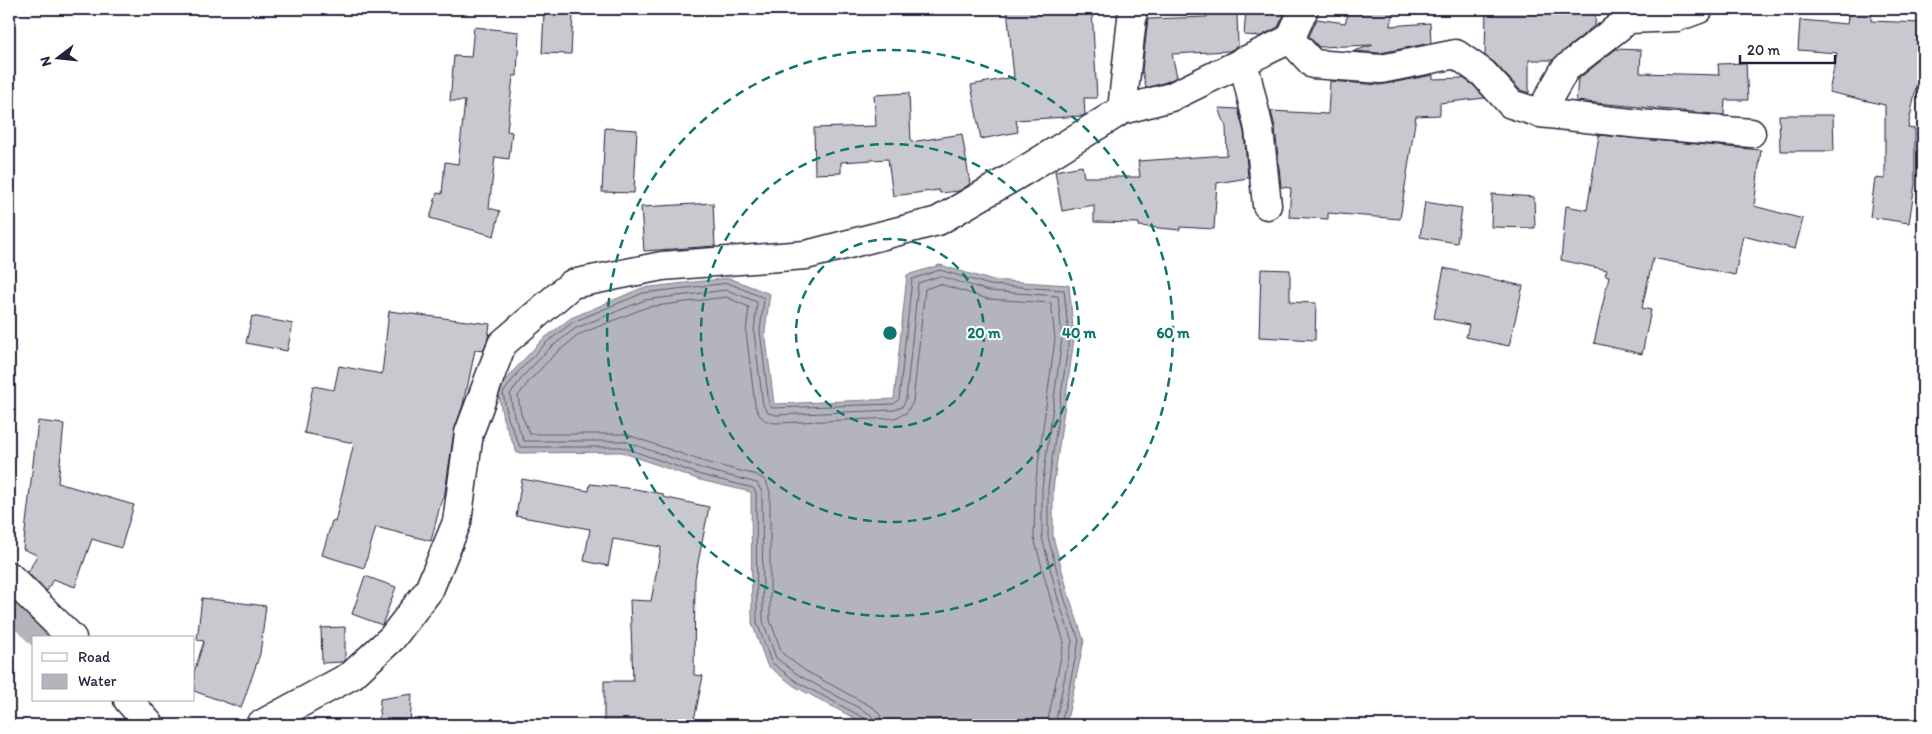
<svg xmlns="http://www.w3.org/2000/svg" width="1932" height="734" font-family="Itim,sans-serif">
  <style>
    .water { fill: #b4b4bc; stroke: #7a7a88 }
    .lines { fill: none; stroke-linecap: round; stroke-linejoin: round }
    .shore { stroke: #5c5c6f; stroke-width: 1 }
    .canal { stroke: #b4b4bc; stroke-width: 32 }
    .building { fill: #c8c8cf; stroke: #22223b }
    .minor-casing { stroke: #22223b; stroke-width: 31 }
    .minor { stroke: #fff; stroke-width: 28 }
    .ring { fill: none; stroke: #0f766e; stroke-width: 2.5; stroke-dasharray: 9 6 }
    .centre { fill: #0f766e; stroke: #fff; stroke-width: 2.5 }
    .ring-label { font-size: 15px; text-anchor: middle; font-weight: bold; fill: #0f766e; stroke: #fff; stroke-width: 4; stroke-linejoin: round; paint-order: stroke }
  </style>
  <rect width="100%" height="100%" fill="#fff"/>
  <filter id="ink" filterUnits="userSpaceOnUse"><feTurbulence type="fractalNoise" baseFrequency=".02" numOctaves="2"/><feDisplacementMap in="SourceGraphic" scale="10" xChannelSelector="R" yChannelSelector="G"/><feConvolveMatrix kernelMatrix="1 2 1 2 8 2 1 2 1" color-interpolation-filters="sRGB"/></filter>
  <g filter="url(#ink)">
    <path class="water" d="M 940,265 L 990,280 L 1069,285 L 1074,339 L 1053,489 L 1053,537 L 1069,596 L 1084,641 L 1066,725 L 867,725 L 794,686 L 767,665 L 752,623 L 751,492 L 700,480 L 621,452 L 517,453 L 503,419 L 498,391 L 516,368 L 542,340 L 571,318 L 642,288 L 729,278 L 770,294 L 765,331 L 774,404 L 894,399 L 907,275 Z"/>
    <g class="lines">
      <path class="shore" d="M 869,725 L 866,719 L 797,682 L 771,662 L 757,622 L 756,493 L 753,488 L 701,475 L 622,447 L 520,447 L 508,418 L 503,393 L 519,371 L 546,343 L 573,322 L 643,293 L 728,283 L 764,298 L 760,331 L 769,404 L 772,408 L 894,404 L 899,399 L 912,279 L 940,270 L 990,285 L 1064,290 L 1069,339 L 1048,488 L 1048,537 L 1064,597 L 1079,641 L 1061,725
        M 875,725 L 874,719 L 870,714 L 800,676 L 776,658 L 763,621 L 762,492 L 757,483 L 703,469 L 624,441 L 524,441 L 514,416 L 510,394 L 524,375 L 550,348 L 576,328 L 645,300 L 727,290 L 757,302 L 754,332 L 763,405 L 768,413 L 776,415 L 894,410 L 902,407 L 906,399 L 918,283 L 940,276 L 989,291 L 1058,296 L 1062,339 L 1042,488 L 1042,537 L 1058,599 L 1072,641 L 1055,725
        M 882,725 L 880,715 L 874,708 L 804,670 L 782,653 L 770,620 L 770,492 L 766,481 L 757,475 L 705,462 L 625,434 L 530,434 L 521,414 L 518,396 L 530,380 L 555,354 L 580,334 L 647,307 L 726,297 L 749,307 L 746,332 L 755,405 C 758,416 764,422 775,423 L 895,418 L 906,413 L 913,402 L 925,289 L 940,284 L 988,299 L 1051,303 L 1055,339 L 1035,487 L 1034,538 L 1051,601 L 1064,642 L 1047,725"/>
      <path class="canal" d="M 9,601 L 47,638"/>
    </g>
    <path class="building" d="M 1007,9 L 1092,9 L 1097,98 L 1084,98 L 1085,114 L 1083,116 L 1016,120 L 1018,132 L 981,139 L 971,85 L 1014,77 Z
      M 1246,9 L 1282,9 L 1282,14 L 1284,15 L 1278,27 L 1261,36 L 1244,35 Z
      M 1350,9 L 1394,9 L 1390,26 L 1430,23 L 1431,43 L 1380,53 L 1354,51 L 1373,45 L 1319,47 L 1309,36 L 1317,19 L 1345,23 Z
      M 1486,9 L 1596,9 L 1595,25 L 1553,60 L 1529,60 L 1529,93 L 1520,90 L 1495,63 L 1485,56 Z
      M 1849,9 L 1872,9 L 1871,21 L 1923,23 L 1923,52 L 1908,128 L 1915,129 L 1915,184 L 1909,223 L 1870,217 L 1875,178 L 1885,179 L 1885,105 L 1829,92 L 1837,53 L 1798,50 L 1800,20 L 1847,24 Z
      M 544,12 L 573,13 L 571,54 L 542,53 Z
      M 1237,13 L 1238,46 L 1229,51 L 1172,54 L 1177,77 L 1166,82 L 1146,88 L 1142,70 L 1148,19 L 1207,17 L 1207,14 Z
      M 474,27 L 519,32 L 517,76 L 513,76 L 507,131 L 512,132 L 509,159 L 495,157 L 489,208 L 500,211 L 494,236 L 430,218 L 437,193 L 442,194 L 445,162 L 458,164 L 465,101 L 450,101 L 454,56 L 471,57 Z
      M 1616,49 L 1641,50 L 1640,73 L 1719,75 L 1718,64 L 1746,63 L 1748,100 L 1725,100 L 1724,115 L 1576,101 L 1578,79 Z
      M 1433,75 L 1433,79 L 1463,78 L 1473,85 L 1485,98 L 1440,103 L 1440,115 L 1416,116 L 1400,219 L 1328,213 L 1328,219 L 1289,217 L 1291,188 L 1281,187 L 1275,127 L 1271,111 L 1328,114 L 1330,81 L 1380,85 Z
      M 909,93 L 911,142 L 962,134 L 970,184 L 959,191 L 940,193 L 939,190 L 893,196 L 888,159 L 841,162 L 841,173 L 815,174 L 814,128 L 876,126 L 874,95 Z
      M 1219,108 L 1238,109 L 1244,132 L 1248,178 L 1217,183 L 1214,229 L 1180,227 L 1180,230 L 1139,226 L 1139,223 L 1094,222 L 1094,205 L 1062,211 L 1055,171 L 1082,166 L 1084,177 L 1140,177 L 1138,161 L 1227,155 L 1226,127 Z
      M 1779,115 L 1833,115 L 1834,151 L 1780,151 Z
      M 605,128 L 637,130 L 634,193 L 602,192 Z
      M 1599,135 L 1761,150 L 1754,206 L 1803,219 L 1795,249 L 1743,236 L 1735,275 L 1653,258 L 1642,308 L 1651,310 L 1642,354 L 1594,343 L 1609,276 L 1605,275 L 1607,270 L 1561,260 L 1566,206 L 1587,210 Z
      M 1492,194 L 1534,197 L 1535,228 L 1491,227 Z
      M 1425,202 L 1462,208 L 1457,243 L 1420,237 Z
      M 713,203 L 715,246 L 644,251 L 641,207 Z
      M 1444,268 L 1523,286 L 1509,346 L 1466,337 L 1469,325 L 1434,318 Z
      M 1261,269 L 1290,270 L 1290,302 L 1316,303 L 1315,340 L 1259,337 Z
      M 389,311 L 490,324 L 488,338 L 483,351 L 475,350 L 467,389 L 466,389 L 463,405 L 454,431 L 444,499 L 442,498 L 431,541 L 376,527 L 364,568 L 322,555 L 332,521 L 335,522 L 354,443 L 304,433 L 313,386 L 334,390 L 339,366 L 382,374 Z
      M 252,316 L 293,324 L 287,351 L 246,343 Z
      M 38,421 L 64,424 L 58,483 L 134,505 L 121,548 L 92,539 L 75,587 L 53,579 L 47,591 L 28,573 L 37,555 L 23,549 Z
      M 522,479 L 589,491 L 590,484 L 635,489 L 663,494 L 663,497 L 709,507 L 695,578 L 694,675 L 703,676 L 693,725 L 604,724 L 604,681 L 633,681 L 630,600 L 651,601 L 661,547 L 613,539 L 608,566 L 584,561 L 590,529 L 516,516 Z
      M 365,576 L 396,587 L 382,625 L 352,614 Z
      M 202,598 L 266,606 L 260,654 L 241,708 L 194,691 L 194,672 L 204,641 L 197,640 Z
      M 345,627 L 345,660 L 343,662 L 322,663 L 321,628 Z
      M 412,694 L 410,725 L 379,725 L 380,699 Z"/>
    <g class="lines">
      <g class="minor-casing">
        <path id="minor" d="M 1290,39 L 1313,64 L 1381,69 L 1456,54 L 1483,73 L 1511,104 L 1540,113 L 1565,69 L 1629,19 L 1677,17 L 1699,9
          M 1243,61 L 1259,129 L 1267,205
          M 1122,110 L 1133,9
          M 1540,113 L 1640,124 L 1751,133
          M 9,576 L 72,638
          M 128,700 L 150,725
          M 260,725 L 352,675 L 392,638 L 429,590 L 457,522 L 469,433 L 502,344 L 572,284 L 662,266 L 806,255 L 938,221 L 1022,172 L 1122,110 L 1171,97 L 1290,39 L 1304,9"/>
      </g>
      <use href="#minor" class="minor"/>
    </g>
  </g>
  <g class="ring">
    <circle cx="890" cy="333" r="94"/>
    <circle cx="890" cy="333" r="189"/>
    <circle cx="890" cy="333" r="283"/>
  </g>
  <circle cx="890" cy="333" r="8" class="centre"/>
  <g class="ring-label">
    <text x="984" y="338">20 m</text>
    <text x="1079" y="338">40 m</text>
    <text x="1173" y="338">60 m</text>
  </g>
  <rect width="1932" height="734" fill="none" stroke="#fff" stroke-width="30"/>
  <rect x="15" y="15" width="1902" height="704" fill="none" stroke="#22223b" stroke-width="2" filter="url(#ink)"/>
  <rect x="32" y="636" width="162" height="65" fill="#ffffff" stroke="#a7a7b1"/>
  <rect x="42" y="653" width="25" height="8" fill="#ffffff" stroke="#a7a7b1"/>
  <text x="78" y="662" font-size="15" fill="#22223b">Road</text>
  <rect x="42" y="674" width="25" height="15" fill="#b4b4bc" stroke="#a7a7b1"/>
  <text x="78" y="686" font-size="15" fill="#22223b">Water</text>
  <g transform="translate(58 58) rotate(254)" stroke="#ffffff" stroke-width="4" paint-order="stroke">
  <path d="M0-4L9 19L0 12L-9 19Z" fill="#22223b"/>
  <text y="-8" font-size="14" font-weight="bold" text-anchor="middle" fill="#22223b">N</text>
  </g>
  <path d="M1740 55v8h95v-8" fill="none" stroke="#22223b" stroke-width="2.5"/>
  <text x="1747" y="55" font-size="15" fill="#22223b" stroke="#ffffff" stroke-width="4" paint-order="stroke">20 m</text>
</svg>
